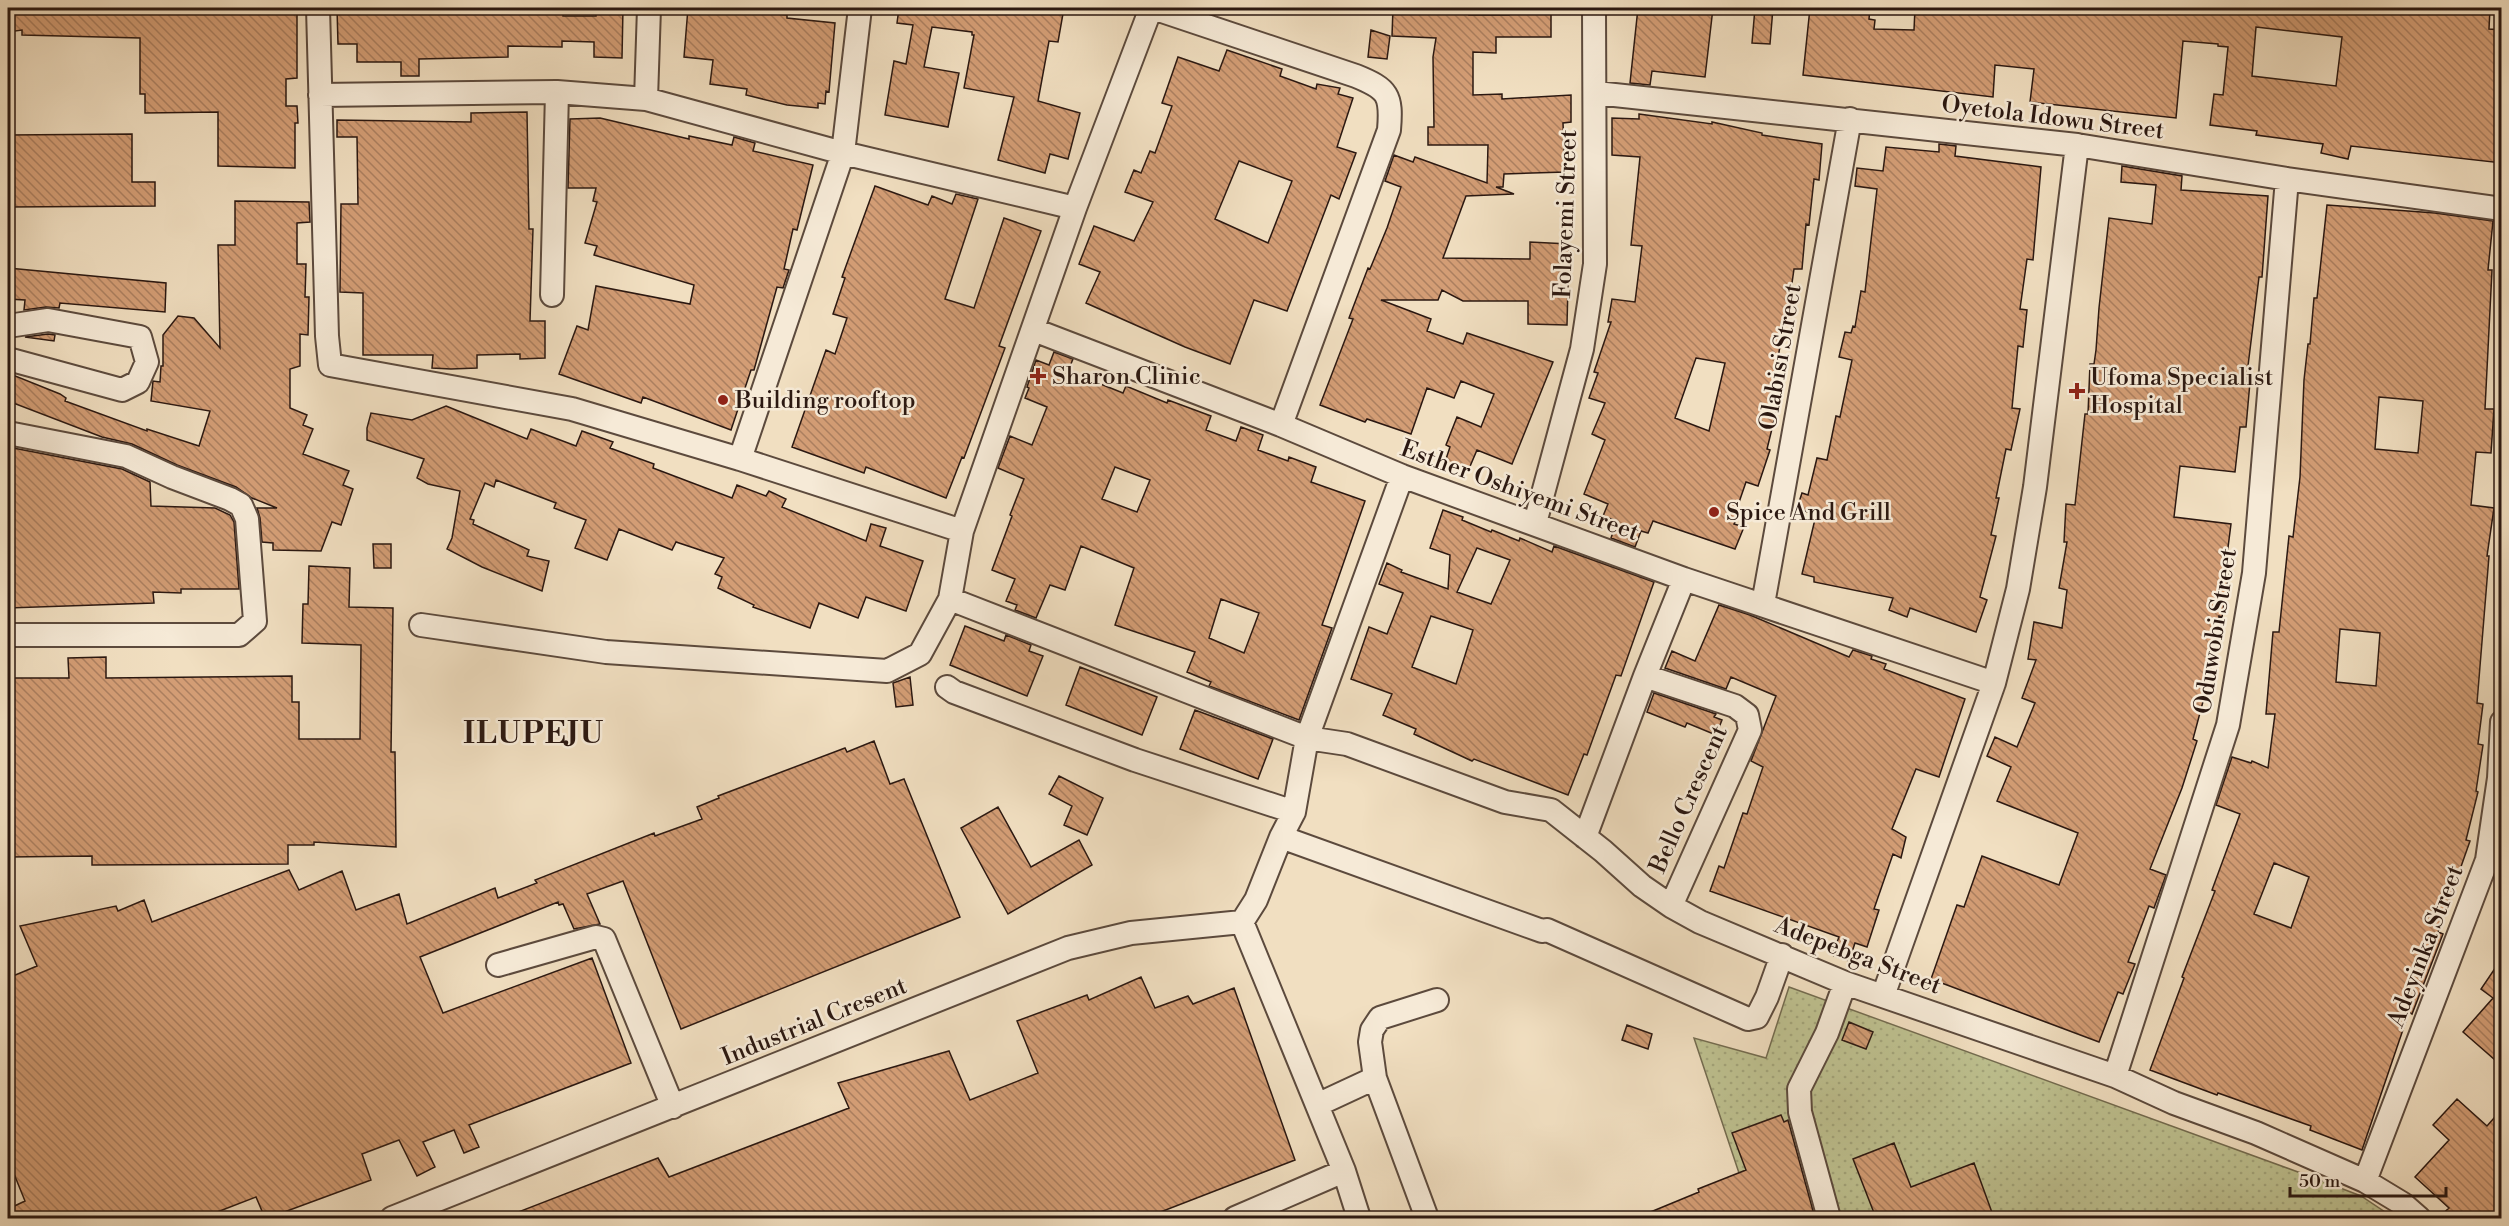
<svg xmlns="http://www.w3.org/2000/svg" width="2509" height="1226" font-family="'Libre Bodoni',serif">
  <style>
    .grass { fill: url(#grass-dots); stroke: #746c50; stroke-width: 1.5 }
    .building { fill: url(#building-back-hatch); stroke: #2b1811; stroke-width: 1.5; fill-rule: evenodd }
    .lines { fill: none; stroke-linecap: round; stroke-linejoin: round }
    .minor-casing { stroke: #5c4a3d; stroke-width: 26 }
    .minor { stroke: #f6ead7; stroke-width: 22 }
    .poi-dot { fill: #8f2418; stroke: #f6ead7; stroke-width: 2 }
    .labels { text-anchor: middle; stroke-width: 5; stroke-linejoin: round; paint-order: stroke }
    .street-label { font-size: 24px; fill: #2b1811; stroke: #f6ead7 }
    .poi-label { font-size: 24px; fill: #2b1811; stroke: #f6ead7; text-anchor: start }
    .district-label { font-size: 30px; font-weight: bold; letter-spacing: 1.5px; fill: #2b1811; stroke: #f6ead7 }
  </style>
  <defs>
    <pattern id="grass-dots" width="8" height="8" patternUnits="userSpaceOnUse" patternTransform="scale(1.5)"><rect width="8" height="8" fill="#bec190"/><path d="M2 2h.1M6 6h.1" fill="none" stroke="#a3a57b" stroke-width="1.8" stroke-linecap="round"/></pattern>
    <pattern id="building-back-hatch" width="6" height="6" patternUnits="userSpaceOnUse" patternTransform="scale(1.5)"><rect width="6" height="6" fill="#d39d75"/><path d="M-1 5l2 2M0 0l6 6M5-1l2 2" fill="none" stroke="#ab7f5f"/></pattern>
  </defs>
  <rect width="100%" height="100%" fill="#f1dfc1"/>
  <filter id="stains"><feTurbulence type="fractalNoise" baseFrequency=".00333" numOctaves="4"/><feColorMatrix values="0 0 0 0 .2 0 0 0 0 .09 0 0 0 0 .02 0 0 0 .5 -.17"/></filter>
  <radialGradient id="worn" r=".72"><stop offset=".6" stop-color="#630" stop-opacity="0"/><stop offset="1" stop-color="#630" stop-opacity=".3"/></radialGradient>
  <path class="grass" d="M 1789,987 L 2309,1176 L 2361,1196 L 2394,1218 L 1754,1218 L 1694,1038 L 1766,1058 Z"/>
  <path class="building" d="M 21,8 L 297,8 L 297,78 L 286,79 L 286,106 L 297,106 L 298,123 L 295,123 L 295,168 L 218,166 L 218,112 L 145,113 L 145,94 L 140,94 L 140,38 L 22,35 L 22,30 L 8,32 L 8,10 L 21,10 Z
    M 337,8 L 399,8 L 399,13 L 538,11 L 538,8 L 563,8 L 563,16 L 596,16 L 596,8 L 623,8 L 622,58 L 594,57 L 594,42 L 562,41 L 562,47 L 508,46 L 508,57 L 419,59 L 419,76 L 401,76 L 401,62 L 357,62 L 357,44 L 338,44 Z
    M 688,8 L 730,12 L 731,8 L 757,8 L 756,12 L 787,15 L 787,18 L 835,23 L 829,92 L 826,91 L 825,104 L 818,103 L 818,108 L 787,105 L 746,95 L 747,89 L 710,84 L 713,60 L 684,57 Z
    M 899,8 L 1064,8 L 1058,42 L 1049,41 L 1038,101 L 1080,113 L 1068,159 L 1050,154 L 1045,173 L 998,160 L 1014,97 L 964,88 L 974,35 L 972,35 L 972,32 L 932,27 L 924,67 L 959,73 L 948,127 L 885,115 L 894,61 L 906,64 L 913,25 L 897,23 Z
    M 1393,8 L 1470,8 L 1469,15 L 1509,15 L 1509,8 L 1551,8 L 1551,37 L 1496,37 L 1496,53 L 1473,52 L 1473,95 L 1502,94 L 1502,99 L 1571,95 L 1571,122 L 1563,123 L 1565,172 L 1504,174 L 1503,187 L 1496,187 L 1514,194 L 1466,196 L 1443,258 L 1530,259 L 1530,242 L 1569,244 L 1567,325 L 1528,324 L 1528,301 L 1463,301 L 1442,290 L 1438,300 L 1381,300 L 1431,319 L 1427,331 L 1463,344 L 1467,333 L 1553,362 L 1512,464 L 1477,450 L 1468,471 L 1445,462 L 1450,447 L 1446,445 L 1457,417 L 1481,427 L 1494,394 L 1461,381 L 1454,398 L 1427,388 L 1411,434 L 1367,419 L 1365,422 L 1320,405 L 1353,319 L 1349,318 L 1368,268 L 1370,269 L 1387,228 L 1401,187 L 1385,181 L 1394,155 L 1413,162 L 1415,157 L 1487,183 L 1488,145 L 1428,145 L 1428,127 L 1434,127 L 1433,57 L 1436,38 L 1392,36 Z
    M 1638,8 L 1713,8 L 1705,77 L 1652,71 L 1650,85 L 1630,83 Z
    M 1755,8 L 1773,8 L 1770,44 L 1752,43 Z
    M 1810,8 L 1870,8 L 1869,19 L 1875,20 L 1874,29 L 1914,30 L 1915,8 L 2289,8 L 2349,11 L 2349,8 L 2490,8 L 2489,29 L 2502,30 L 2502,163 L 2351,146 L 2348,159 L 2321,153 L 2323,144 L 2256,135 L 2257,131 L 2210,125 L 2214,94 L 2223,95 L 2228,47 L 2218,46 L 2218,44 L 2183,41 L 2176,118 L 2030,102 L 2034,69 L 1995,65 L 1993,97 L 1803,75 ZM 2256,27 L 2342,37 L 2336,86 L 2252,76 Z
    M 1371,30 L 1390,36 L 1387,59 L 1368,57 Z
    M 1227,50 L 1282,69 L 1280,76 L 1316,89 L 1317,84 L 1340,88 L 1338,94 L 1353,98 L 1337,147 L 1356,153 L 1339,199 L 1331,195 L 1287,311 L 1254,300 L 1230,364 L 1185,347 L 1086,303 L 1100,272 L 1079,264 L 1094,226 L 1134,241 L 1153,202 L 1125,192 L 1134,170 L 1141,173 L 1150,151 L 1155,153 L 1172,106 L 1162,103 L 1178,57 L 1219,71 ZM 1239,161 L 1292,181 L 1268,243 L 1215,219 Z
    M 527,112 L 529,229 L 533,229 L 530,321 L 545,321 L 545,358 L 520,359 L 520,354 L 477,355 L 477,368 L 451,369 L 432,368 L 433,355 L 363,355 L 363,293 L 340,292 L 341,204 L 358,204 L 357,137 L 337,137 L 337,120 L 471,122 L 471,113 Z
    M 1639,114 L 1712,124 L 1712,122 L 1762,133 L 1762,135 L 1822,144 L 1819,180 L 1814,179 L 1809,225 L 1806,224 L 1802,269 L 1794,269 L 1787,318 L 1785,318 L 1773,386 L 1782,388 L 1767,449 L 1770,450 L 1758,486 L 1746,482 L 1735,514 L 1738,515 L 1734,524 L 1744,527 L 1735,549 L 1653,521 L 1648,533 L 1641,531 L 1635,547 L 1611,538 L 1617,521 L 1603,516 L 1608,504 L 1584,494 L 1605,440 L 1592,434 L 1605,403 L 1589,398 L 1598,373 L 1594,372 L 1611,322 L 1608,322 L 1612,299 L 1635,302 L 1642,246 L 1631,245 L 1640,157 L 1612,155 L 1612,118 L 1639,119 ZM 1696,358 L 1725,363 L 1709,431 L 1675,418 Z
    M 600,118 L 689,139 L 689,136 L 732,145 L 734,137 L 755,143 L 753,151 L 813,165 L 797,230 L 793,229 L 784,269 L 789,270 L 783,288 L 777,287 L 754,370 L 751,370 L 731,430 L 643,397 L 641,403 L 559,374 L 577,326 L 588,330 L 596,286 L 690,304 L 694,285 L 594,255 L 597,246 L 585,243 L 597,202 L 593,201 L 596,188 L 568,188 L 570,119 Z
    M 132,134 L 132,182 L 155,182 L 155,206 L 8,207 L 8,135 Z
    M 1939,144 L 1956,146 L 1955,156 L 2041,167 L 2033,260 L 2027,259 L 2020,309 L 2027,310 L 2023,347 L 2018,346 L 2012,408 L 2020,409 L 2011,450 L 2006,449 L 1996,498 L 1999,498 L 1991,535 L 1996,536 L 1980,597 L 1987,600 L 1976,632 L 1910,608 L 1907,617 L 1889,610 L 1893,598 L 1814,582 L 1814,577 L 1802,574 L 1816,515 L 1797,508 L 1802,493 L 1808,495 L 1817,458 L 1827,460 L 1836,416 L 1840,417 L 1852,360 L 1839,357 L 1845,332 L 1851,333 L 1853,326 L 1855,327 L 1861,291 L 1865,292 L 1877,189 L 1855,186 L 1857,168 L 1883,171 L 1886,147 L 1939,152 Z
    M 2122,166 L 2182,176 L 2181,190 L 2268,196 L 2262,277 L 2259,277 L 2246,382 L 2250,382 L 2246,427 L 2240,427 L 2235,472 L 2180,466 L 2174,517 L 2231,524 L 2225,571 L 2229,572 L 2222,617 L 2219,616 L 2209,679 L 2193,739 L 2197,741 L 2182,788 L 2150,869 L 2166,875 L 2154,908 L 2149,906 L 2128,962 L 2135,964 L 2123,994 L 2118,992 L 2099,1042 L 1931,979 L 1957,905 L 1964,907 L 1982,856 L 2059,885 L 2078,833 L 1997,801 L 2011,767 L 1987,756 L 1995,737 L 2017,747 L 2035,703 L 2022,698 L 2036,660 L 2028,659 L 2034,622 L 2062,628 L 2067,590 L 2059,588 L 2067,542 L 2064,542 L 2066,504 L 2075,505 L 2085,414 L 2088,414 L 2090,364 L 2094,364 L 2096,350 L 2099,308 L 2109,218 L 2152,224 L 2156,185 L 2121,182 Z
    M 875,186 L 928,205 L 932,196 L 952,204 L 956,194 L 978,199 L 945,299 L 974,308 L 1004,218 L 1041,231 L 999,346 L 1005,348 L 964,458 L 962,457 L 946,498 L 866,467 L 864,473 L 792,447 L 826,350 L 835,354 L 847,318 L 833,314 L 845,278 L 842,277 Z
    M 235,201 L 309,202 L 310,222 L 297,223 L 297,264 L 306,264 L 305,297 L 309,297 L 308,335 L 300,334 L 300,366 L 290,369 L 290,408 L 307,415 L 303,425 L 313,429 L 303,454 L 349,471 L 343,485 L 353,489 L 341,525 L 332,522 L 321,551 L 273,550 L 273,543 L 262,542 L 260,518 L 257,508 L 277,508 L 252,498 L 236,487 L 177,465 L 132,444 L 102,437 L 8,401 L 8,373 L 60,394 L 66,398 L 65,401 L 147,431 L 147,429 L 199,446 L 210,411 L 151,401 L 153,381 L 160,382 L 161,366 L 163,366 L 163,335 L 178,316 L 194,318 L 220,348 L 218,245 L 235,245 Z
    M 2327,205 L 2435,213 L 2493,221 L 2488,270 L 2492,270 L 2485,409 L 2494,409 L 2491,453 L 2476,452 L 2471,505 L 2494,508 L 2487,556 L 2489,556 L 2477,703 L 2483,704 L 2478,744 L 2483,745 L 2476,791 L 2478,792 L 2466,840 L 2470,841 L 2438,932 L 2443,934 L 2412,1014 L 2409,1012 L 2362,1150 L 2310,1130 L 2311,1126 L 2218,1093 L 2217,1095 L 2150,1070 L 2184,978 L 2182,977 L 2215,891 L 2212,890 L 2240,814 L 2216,805 L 2232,757 L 2251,763 L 2252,761 L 2268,768 L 2275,714 L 2266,714 L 2273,632 L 2279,632 L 2289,536 L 2293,537 L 2300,477 L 2304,380 L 2308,344 L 2310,344 L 2314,298 L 2317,298 ZM 2379,397 L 2423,401 L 2418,453 L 2375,449 ZM 2340,629 L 2380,633 L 2376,686 L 2336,682 ZM 2274,863 L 2309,877 L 2291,928 L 2254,914 Z
    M 8,268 L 166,283 L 165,312 L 60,303 L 59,308 L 46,307 L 24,310 L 25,300 L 8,299 Z
    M 48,334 L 55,335 L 54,341 L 25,337 Z
    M 1054,352 L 1073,359 L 1068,371 L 1123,393 L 1126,386 L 1167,403 L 1168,400 L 1211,416 L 1206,430 L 1236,441 L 1241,427 L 1263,435 L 1258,450 L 1288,461 L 1289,457 L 1316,467 L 1311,482 L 1365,501 L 1322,625 L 1332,628 L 1299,720 L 1209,686 L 1211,682 L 1187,672 L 1195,652 L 1115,625 L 1134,568 L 1081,546 L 1065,590 L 1050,585 L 1036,618 L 1015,610 L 1017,605 L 1006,601 L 1015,579 L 992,570 L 1012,516 L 1010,515 L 1024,479 L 998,468 L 1010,436 L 1032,445 L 1047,407 L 1025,398 L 1029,388 L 1027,387 L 1036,360 L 1049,365 ZM 1115,467 L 1150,480 L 1137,512 L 1102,499 ZM 1221,599 L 1259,613 L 1244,653 L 1209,638 Z
    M 446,406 L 527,439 L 531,429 L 576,446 L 582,431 L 613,442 L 610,448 L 654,464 L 653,468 L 732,498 L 737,485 L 766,496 L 769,491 L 786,499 L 782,507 L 866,541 L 871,524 L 886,528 L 880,546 L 923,561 L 906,611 L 866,597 L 858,618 L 819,603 L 810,628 L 753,607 L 754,605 L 718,588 L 722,577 L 715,574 L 724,558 L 676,542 L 672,550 L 619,529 L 607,560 L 575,548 L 586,520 L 554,508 L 556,503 L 496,480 L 494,487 L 485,483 L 470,519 L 474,520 L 473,524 L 529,550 L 527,556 L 549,561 L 542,591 L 482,567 L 447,549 L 452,538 L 460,491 L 428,484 L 417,478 L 424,459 L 367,440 L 367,428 L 371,413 L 412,420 Z
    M 8,447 L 122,469 L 150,482 L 151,506 L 215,508 L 230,515 L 234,522 L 239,589 L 181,589 L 181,593 L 153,592 L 154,603 L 8,608 Z
    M 1443,510 L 1463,517 L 1462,520 L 1491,532 L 1492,530 L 1519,541 L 1520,538 L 1552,552 L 1554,546 L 1654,582 L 1621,676 L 1616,675 L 1587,755 L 1584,754 L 1568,795 L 1474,759 L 1472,761 L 1414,734 L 1416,729 L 1383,715 L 1392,694 L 1351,679 L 1369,627 L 1387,634 L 1403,593 L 1379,584 L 1387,563 L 1402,570 L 1401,572 L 1448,589 L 1450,555 L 1430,548 ZM 1477,548 L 1510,560 L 1491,604 L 1457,592 ZM 1431,616 L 1473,630 L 1456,684 L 1412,667 Z
    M 373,544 L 391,544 L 391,568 L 374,568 Z
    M 309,566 L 350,568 L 349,607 L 393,608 L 391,752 L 395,752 L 396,847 L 314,842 L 314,845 L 288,845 L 288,864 L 92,865 L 92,856 L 8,857 L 8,678 L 69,678 L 68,658 L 106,657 L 106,678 L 292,676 L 292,702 L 299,702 L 299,739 L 360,739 L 361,645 L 302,643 L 303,604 L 308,604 Z
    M 1719,605 L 1750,615 L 1849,657 L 1853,650 L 1872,656 L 1871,659 L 1886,664 L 1884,669 L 1965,699 L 1939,777 L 1916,769 L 1892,829 L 1906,837 L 1901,858 L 1893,854 L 1874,909 L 1879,910 L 1867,947 L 1855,943 L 1849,961 L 1832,955 L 1839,937 L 1710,891 L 1719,866 L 1724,868 L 1743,813 L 1747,814 L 1763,767 L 1751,761 L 1776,696 L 1731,677 L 1726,689 L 1665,668 L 1672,651 L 1695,661 Z
    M 965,626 L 1004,641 L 1006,635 L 1031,645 L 1029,651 L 1043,656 L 1027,696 L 950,665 Z
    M 1080,667 L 1157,697 L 1142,735 L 1066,705 Z
    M 910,677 L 913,705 L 896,707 L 893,683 Z
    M 1654,693 L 1716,714 L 1714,717 L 1722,720 L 1716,735 L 1687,723 L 1685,727 L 1647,712 Z
    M 1195,710 L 1273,739 L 1258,779 L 1180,749 Z
    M 874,741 L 890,784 L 904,779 L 960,917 L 681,1029 L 623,881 L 587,894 L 600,924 L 574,929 L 563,904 L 559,905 L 558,902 L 420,957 L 443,1013 L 592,958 L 631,1063 L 469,1125 L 479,1147 L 464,1153 L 454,1130 L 423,1142 L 435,1167 L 417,1176 L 399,1140 L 362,1154 L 371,1180 L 268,1218 L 265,1218 L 256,1197 L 212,1214 L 214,1218 L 8,1218 L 8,1209 L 25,1201 L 8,1159 L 8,978 L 37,966 L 20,926 L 116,906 L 118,911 L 144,900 L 152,922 L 289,870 L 299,890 L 342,871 L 356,910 L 399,894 L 407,924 L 495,888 L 498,898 L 537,883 L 535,880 L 654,833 L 655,836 L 702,819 L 697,807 L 719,798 L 718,796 L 845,748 L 847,752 Z
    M 1059,776 L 1103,798 L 1087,835 L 1064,825 L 1072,806 L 1049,794 Z
    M 998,807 L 1031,867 L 1079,840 L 1092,865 L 1008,914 L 961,828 Z
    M 2502,958 L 2502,1066 L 2463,1032 L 2493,998 L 2481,989 Z
    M 1141,977 L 1155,1008 L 1188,996 L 1193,1004 L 1234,988 L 1295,1160 L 1145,1218 L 503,1218 L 658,1158 L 669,1177 L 849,1108 L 838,1083 L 949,1051 L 970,1100 L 1038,1073 L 1017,1021 L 1087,995 L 1089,1000 Z
    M 1849,1022 L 1873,1032 L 1866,1049 L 1842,1040 Z
    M 1627,1025 L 1652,1034 L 1648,1049 L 1622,1040 Z
    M 2457,1099 L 2487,1126 L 2502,1109 L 2502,1218 L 2438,1218 L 2449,1208 L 2415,1177 L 2449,1140 L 2433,1125 Z
    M 1781,1115 L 1784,1122 L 1788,1120 L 1815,1218 L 1636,1218 L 1699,1192 L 1698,1189 L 1746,1170 L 1732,1133 Z
    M 1894,1143 L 1911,1187 L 1974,1163 L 1994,1218 L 1876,1218 L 1853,1159 Z"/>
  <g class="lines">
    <g class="minor-casing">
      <path id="minor" d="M 318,8 L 327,336 L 330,365 L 572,409 L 740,459 L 962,531
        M 1151,8 L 1075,208 L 962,531 L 950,599 L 1307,738 L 1402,476
        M 1153,8 L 1356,76 C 1388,89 1392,95 1389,130 L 1281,425
        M 1596,93 L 2077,145 L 2287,179 L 2502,209
        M 320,95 L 557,92 L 646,99 L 843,153 L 1075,208
        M 646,99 L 649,8
        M 552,295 L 557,92
        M 8,326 L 48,320 L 140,337 L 147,362 L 138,382 L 122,390 L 8,359
        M 1034,330 L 1281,425 L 1402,476 L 1684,579 L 1994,683
        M 8,433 L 126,456 L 172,477 L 230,499 L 241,505 L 247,519 L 255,621 L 239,635 L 8,635
        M 740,459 L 843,153 L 860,8
        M 1535,523 L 1582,349 L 1595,264 L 1594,8
        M 1763,604 L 1850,119
        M 421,625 L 606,652 L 887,671 L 920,654 L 950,599
        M 1645,676 L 1735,706 L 1747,715 L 1750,730 L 1671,906
        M 947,687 L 954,692 L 1135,760 L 1294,812
        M 1281,837 L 1542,931 L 1547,930 L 1748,1019 L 1757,1017 L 1767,997 L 1782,955
        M 1585,837 L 1645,676 L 1684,579
        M 1242,922 L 1344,1171 L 1359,1218
        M 498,965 L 596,937 L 604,939 L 673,1107
        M 1883,996 L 1994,683 L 2018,589 L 2035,487 L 2077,145
        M 2115,1076 L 2228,725 L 2254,573 L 2287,179
        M 1317,1105 L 1375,1078
        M 2365,1181 L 2487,860 L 2499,778 L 2502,722
        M 392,1218 L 1068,948 L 1131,933 L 1242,922 L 1256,900 L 1281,837 L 1294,812 L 1307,738 L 1347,744 L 1505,802 L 1551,810 L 1603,851 L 1642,886 L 1671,906 L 1700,922 L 1845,983 L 2115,1076 L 2174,1103 L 2256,1133 L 2365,1181 L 2403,1204 L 2419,1218
        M 1235,1218 L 1344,1171
        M 1427,1218 L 1375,1078 L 1370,1042 L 1372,1030 L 1380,1018 L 1437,1000
        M 1829,1218 L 1800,1112 L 1799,1089 L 1827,1033 L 1845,983"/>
    </g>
    <use href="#minor" class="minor"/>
  </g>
  <g class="poi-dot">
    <path d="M1035 367h6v6h6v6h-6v6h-6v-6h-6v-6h6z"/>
    <path d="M2074 382h6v6h6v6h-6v6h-6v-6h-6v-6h6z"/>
    <circle cx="723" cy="400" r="6"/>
    <circle cx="1714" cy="512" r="6"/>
  </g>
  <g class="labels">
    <g class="street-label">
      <text transform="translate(2053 117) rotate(7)" y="8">Oyetola Idowu Street</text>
      <text transform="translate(1565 214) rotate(-88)" y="8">Folayemi Street</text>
      <text transform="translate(1780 357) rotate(-80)" y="8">Olabisi Street</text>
      <text transform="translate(1520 490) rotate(20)" y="8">Esther Oshiyemi Street</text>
      <text transform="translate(2215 631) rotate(-81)" y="8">Oduwobi Street</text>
      <text transform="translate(1688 799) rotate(-66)" y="8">Bello Crescent</text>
      <text transform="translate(2425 946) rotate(-69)" y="8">Adeyinka Street</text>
      <text transform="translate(1858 955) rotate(21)" y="8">Adepebga Street</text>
      <text transform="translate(814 1021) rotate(-22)" y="8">Industrial Cresent</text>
    </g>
    <g class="poi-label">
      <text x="1052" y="384">Sharon Clinic</text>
      <text x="2090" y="385">Ufoma Specialist<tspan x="2090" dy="28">Hospital</tspan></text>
      <text x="735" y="408">Building rooftop</text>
      <text x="1726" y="520">Spice And Grill</text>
    </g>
    <g class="district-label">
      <text x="534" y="743">ILUPEJU</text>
    </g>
  </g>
  <rect width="2509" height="1226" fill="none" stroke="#f1dfc1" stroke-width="30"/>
  <rect x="9" y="9" width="2491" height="1208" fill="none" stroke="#2b1811" stroke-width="3"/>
  <rect x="15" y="15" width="2479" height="1196" fill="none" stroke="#2b1811" stroke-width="1.5"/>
  <path d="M2290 1187v9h156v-9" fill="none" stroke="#2b1811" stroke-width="3"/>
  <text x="2299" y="1187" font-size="18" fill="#2b1811" stroke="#f6ead7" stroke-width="4.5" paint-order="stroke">50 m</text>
  <rect width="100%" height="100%" filter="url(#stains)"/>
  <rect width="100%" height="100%" fill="url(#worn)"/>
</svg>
